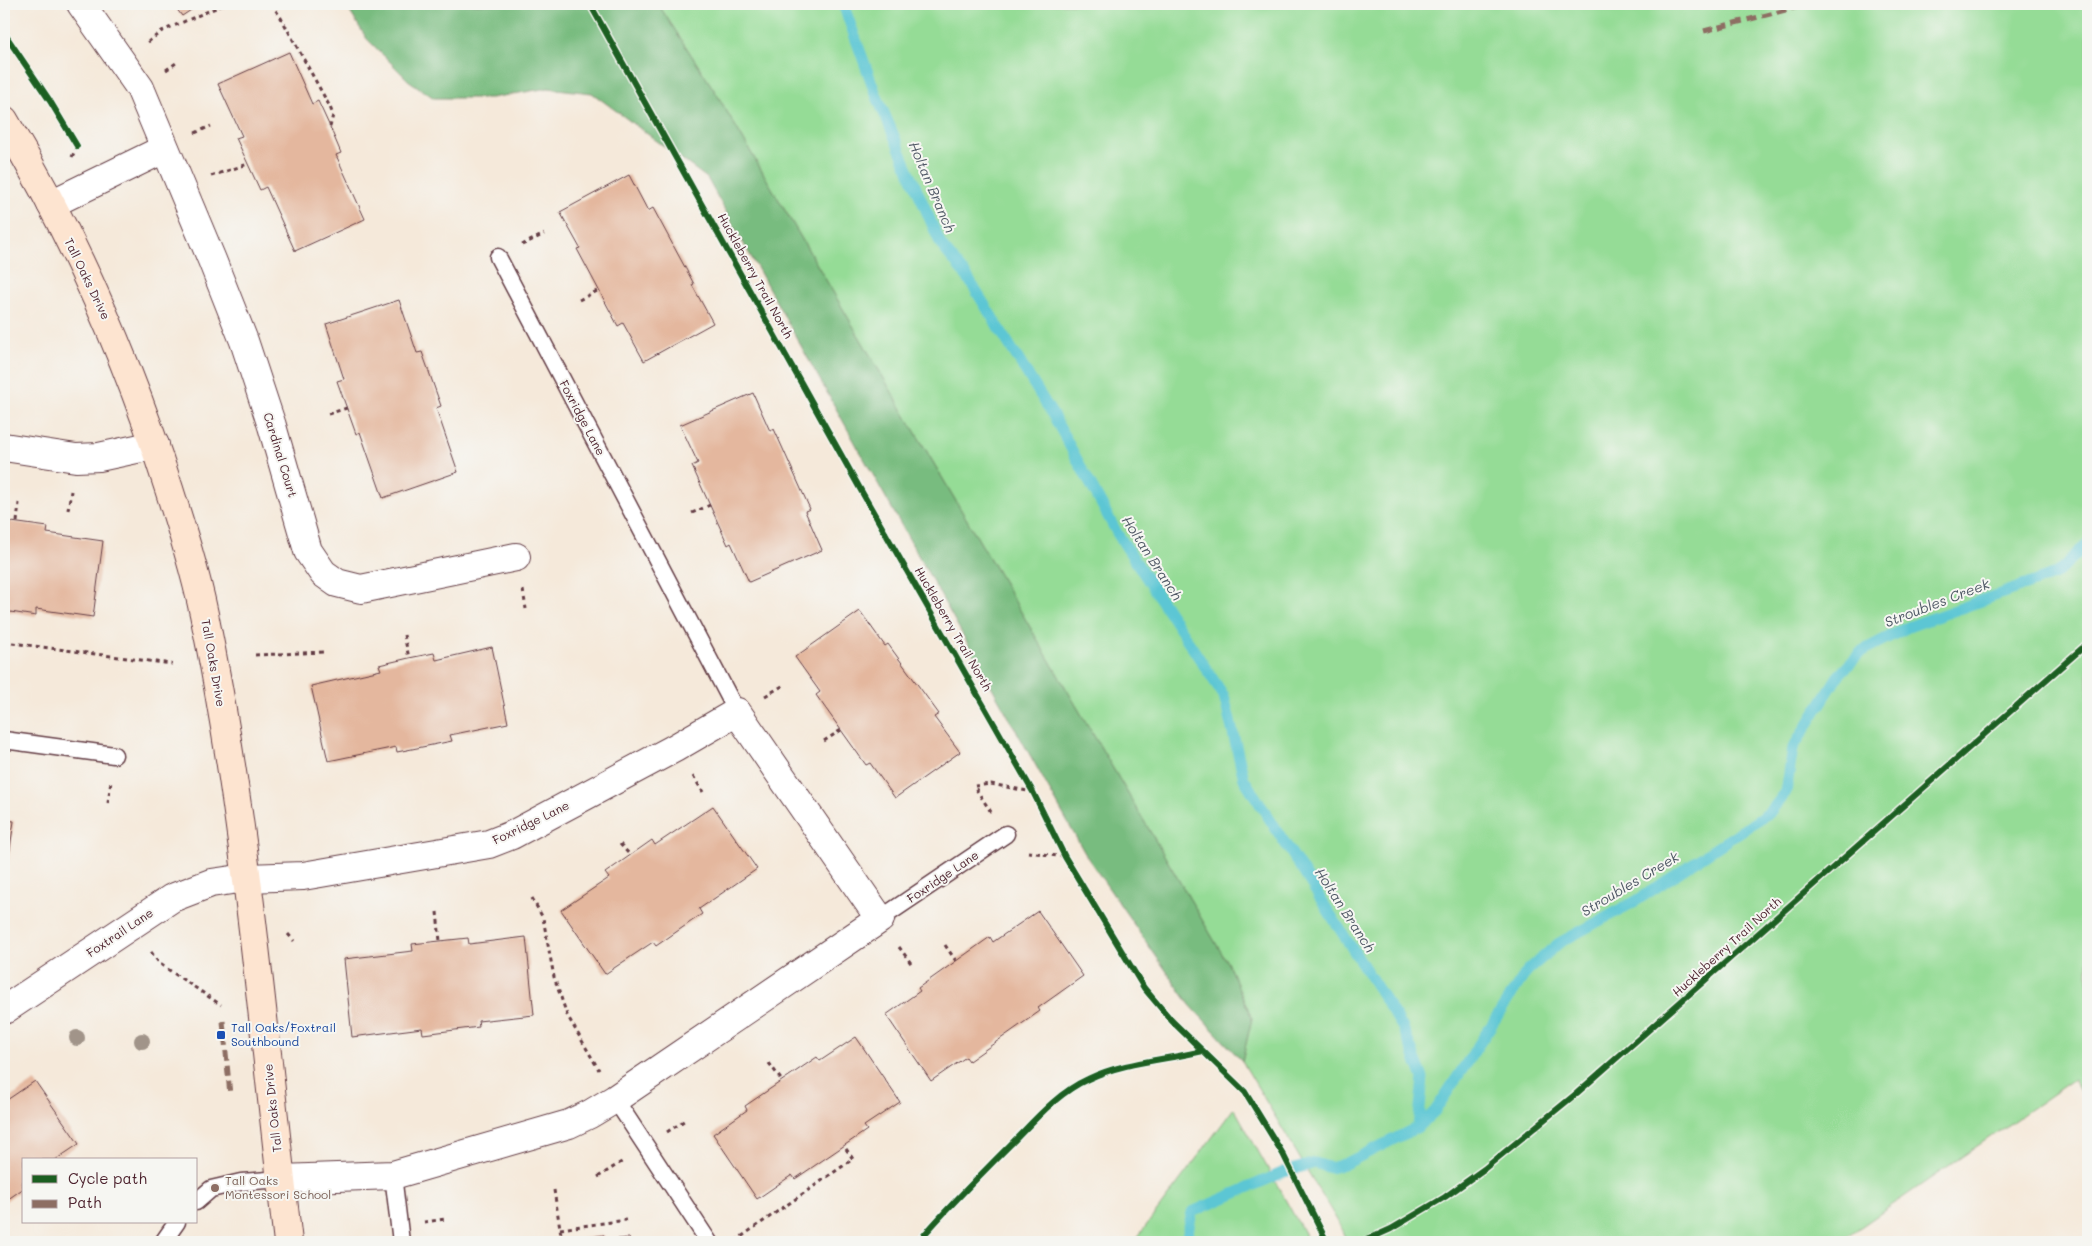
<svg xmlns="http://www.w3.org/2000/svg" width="2092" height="1246" font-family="Mali,sans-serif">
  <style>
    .green { fill: #95dc96; stroke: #707e60 }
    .forest { fill: #78bc7f; stroke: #616e55 }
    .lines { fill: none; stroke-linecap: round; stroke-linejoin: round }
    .stream { stroke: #5bc6d4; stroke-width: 11 }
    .building { fill: #e4b79e }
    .lane-casing { stroke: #643d45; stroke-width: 19 }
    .street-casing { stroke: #643d45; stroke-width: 30 }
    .secondary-casing { stroke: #643d45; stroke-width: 30 }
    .path { stroke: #643d45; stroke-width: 3; stroke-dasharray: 4 4; stroke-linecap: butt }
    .lane { stroke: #fff; stroke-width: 16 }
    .street { stroke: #fff; stroke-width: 28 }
    .secondary { stroke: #fde4d0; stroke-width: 28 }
    .quiet { stroke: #8d6e63; stroke-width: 5; stroke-dasharray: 10 5; stroke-linecap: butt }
    .cycleway-casing { stroke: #f6f6f2; stroke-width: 9 }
    .cycleway { stroke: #1b5e20; stroke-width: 6 }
    .tree { fill: #a19489 }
    .transit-dot { fill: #1a4fb4; stroke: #f6f6f2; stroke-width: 2 }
    .education-dot { fill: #8d6e63; stroke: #f6f6f2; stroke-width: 2 }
    .labels { text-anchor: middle; stroke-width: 4; stroke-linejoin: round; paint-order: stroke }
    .street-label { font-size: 12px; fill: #4a1f2b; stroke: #f6f6f2 }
    .transit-label { font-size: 12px; fill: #164399; stroke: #f6f6f2; text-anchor: start }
    .education-label { font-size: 12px; fill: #785e54; stroke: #f6f6f2; text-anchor: start }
    .water-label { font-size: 14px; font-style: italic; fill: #505966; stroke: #f6f6f2 }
  </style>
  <rect width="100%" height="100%" fill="#f6f6f2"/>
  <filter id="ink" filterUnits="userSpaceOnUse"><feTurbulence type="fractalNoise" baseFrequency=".02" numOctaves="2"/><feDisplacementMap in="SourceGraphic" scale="10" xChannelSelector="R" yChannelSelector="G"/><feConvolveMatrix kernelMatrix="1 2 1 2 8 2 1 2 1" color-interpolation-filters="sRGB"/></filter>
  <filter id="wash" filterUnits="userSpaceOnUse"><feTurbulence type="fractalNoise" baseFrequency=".0096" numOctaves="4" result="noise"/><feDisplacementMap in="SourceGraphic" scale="20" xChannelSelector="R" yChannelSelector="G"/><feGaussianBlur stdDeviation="1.12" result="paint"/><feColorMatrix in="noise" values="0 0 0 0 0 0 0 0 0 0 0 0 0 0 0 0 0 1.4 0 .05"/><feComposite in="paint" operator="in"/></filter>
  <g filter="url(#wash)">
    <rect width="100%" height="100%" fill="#f5e9da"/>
    <path class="green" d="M 658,4 L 2088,4 L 2088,1104 L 2074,1079 L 1839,1242 L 1347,1242 L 1338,1222 L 1242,1061 L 1252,1018 L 1228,964 L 716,93 Z
      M 1234,1108 L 1309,1242 L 1134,1242 Z"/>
    <path class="forest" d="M 345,4 L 658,4 L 716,93 L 1228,964 L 1252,1018 L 1242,1061 L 1190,1005 L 1087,857 L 707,178 L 592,93 L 548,88 L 491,98 L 434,98 L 408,80 L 367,39 Z"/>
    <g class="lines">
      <path class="stream" d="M 843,4 L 875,92 L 941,245 L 968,278 L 1054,417 L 1117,533 L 1224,696 L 1244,779 L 1403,1028 L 1423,1078 L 1418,1127
        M 1186,1242 L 1192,1212 L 1284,1172 L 1315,1163 L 1331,1168 L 1347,1163 L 1418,1127 L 1435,1111 L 1527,971 L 1559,943 L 1636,901 L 1770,812 L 1786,792 L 1793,748 L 1838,676 L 1862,651 L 1908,627 L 2056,574 L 2088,543"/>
    </g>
    <g id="blocks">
      <path class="building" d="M 173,4 L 200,4 L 182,16 Z
        M 289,52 L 312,104 L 318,101 L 330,127 L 341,153 L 336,155 L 365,219 L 295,251 L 266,187 L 260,190 L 236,138 L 242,136 L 218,84 Z
        M 629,175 L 648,211 L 653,208 L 694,284 L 692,285 L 713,323 L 644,361 L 623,323 L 618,326 L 577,249 L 580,248 L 560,212 Z
        M 399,300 L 417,353 L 422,352 L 441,406 L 436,408 L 458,472 L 383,498 L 360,432 L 356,434 L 337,381 L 344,379 L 326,324 Z
        M 753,393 L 770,431 L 774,429 L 810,509 L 805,511 L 822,550 L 749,582 L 731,543 L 728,545 L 692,466 L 698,463 L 680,425 Z
        M 4,521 L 48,527 L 47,533 L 103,541 L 93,617 L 36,609 L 36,616 L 4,611 Z
        M 860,611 L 885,646 L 888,644 L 939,714 L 934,717 L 960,752 L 895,798 L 870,763 L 866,765 L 816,695 L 820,692 L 795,657 Z
        M 492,647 L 508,723 L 450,735 L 452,741 L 397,752 L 396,747 L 328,761 L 311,686 L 381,670 L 379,665 L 409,658 L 434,653 L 436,660 Z
        M 713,806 L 757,869 L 699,909 L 702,914 L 656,946 L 653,942 L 605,974 L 561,910 L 609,878 L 605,873 L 652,840 L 655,845 Z
        M 4,820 L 14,821 L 5,883 L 4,883 Z
        M 1038,911 L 1083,976 L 1038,1008 L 1040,1011 L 969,1061 L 966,1057 L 931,1081 L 886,1015 L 920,991 L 918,988 L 990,937 L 993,942 Z
        M 526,937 L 534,1015 L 478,1021 L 479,1027 L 423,1034 L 422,1028 L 352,1037 L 344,959 L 413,951 L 412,944 L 468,938 L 469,944 Z
        M 856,1037 L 900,1102 L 864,1126 L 867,1130 L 795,1179 L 792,1175 L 757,1199 L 713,1134 L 747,1110 L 745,1106 L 817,1057 L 820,1061 Z
        M 35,1081 L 79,1144 L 55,1160 L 24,1160 L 24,1181 L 21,1183 L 24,1188 L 4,1202 L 4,1102 Z
        M 604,1235 L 605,1240 L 629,1238 L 630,1242 L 560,1242 Z"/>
    </g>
  </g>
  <g filter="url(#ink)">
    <use href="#blocks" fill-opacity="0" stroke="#643d45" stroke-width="1"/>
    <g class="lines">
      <g class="lane-casing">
        <path id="lane" d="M 498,257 L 737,712
          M 4,740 L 114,755
          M 880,919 L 1006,834
          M 615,1099 L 709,1242
          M 393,1175 L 401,1242
          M 196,1202 L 211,1189 L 241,1182 L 281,1179
          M 163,1242 L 177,1222"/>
      </g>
      <g class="street-casing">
        <path id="street" d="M 81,4 L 140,88 L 212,260 L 244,341 L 272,426 L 308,551 L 323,573 L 337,583 L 361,589 L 516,557
          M 51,204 L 164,149
          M 4,447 L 76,458 L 99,457 L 155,445
          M 4,1010 L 172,898 L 211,883 L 246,878 L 303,876 L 489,844 L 512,835 L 675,748 L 737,712 L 880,919 L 615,1099 L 590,1114 L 569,1124 L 393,1175 L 281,1179"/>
      </g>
      <g class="secondary-casing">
        <path id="secondary" d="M 4,120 C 73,235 128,360 169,489 C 182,530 195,571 204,614 C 247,821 263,1032 288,1242"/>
      </g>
      <path class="path" d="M 271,4 L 280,16 L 330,107 L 333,115 L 330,127
        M 148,42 L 162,31 L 225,4
        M 166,70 L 176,63
        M 195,133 L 211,126
        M 72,157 L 77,146
        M 211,176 L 248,164
        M 522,245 L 544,234
        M 579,300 L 599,290
        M 328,414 L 347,408
        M 68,510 L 71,491
        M 692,513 L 710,505
        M 17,522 L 19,503
        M 523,590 L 526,609
        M 404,635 L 409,658
        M 4,642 L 172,664
        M 255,655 L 325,652
        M 765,696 L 784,685
        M 824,741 L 841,730
        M 693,776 L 703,792
        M 108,803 L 111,781
        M 991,812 L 974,786 L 991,784 L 1033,792
        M 620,844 L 630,855
        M 1028,852 L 1065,857
        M 532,898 L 543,918 L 554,977 L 567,1015 L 599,1070
        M 437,912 L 440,941
        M 288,934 L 294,941
        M 945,945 L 956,961
        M 899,947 L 913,966
        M 151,952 L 160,964 L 221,1005
        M 769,1063 L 782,1081
        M 667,1132 L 687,1119
        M 598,1177 L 623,1161
        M 554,1190 L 562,1241
        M 424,1222 L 446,1219
        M 560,1229 L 626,1220
        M 735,1241 L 853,1159 L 844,1146"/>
      <use href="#lane" class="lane"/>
      <use href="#street" class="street"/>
      <use href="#secondary" class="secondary"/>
      <path class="quiet" d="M 1704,31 L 1809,4
        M 223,1021 L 230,1095"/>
      <g class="cycleway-casing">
        <path id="cycleway" d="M 590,4 L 863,494 L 1033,792 L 1065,857 L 1144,988 L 1172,1021 L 1245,1092 L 1283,1154 L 1327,1242
          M 4,33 L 50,101 L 77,146
          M 918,1242 C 947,1208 978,1177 1010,1145 C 1033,1122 1057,1093 1088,1079 C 1123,1062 1165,1060 1203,1051
          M 1362,1242 L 1391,1229 L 1445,1197 L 1484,1169 L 1577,1093 L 2088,643"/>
      </g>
      <use href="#cycleway" class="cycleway"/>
    </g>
    <g class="tree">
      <circle cx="77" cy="1038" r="8"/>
      <circle cx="142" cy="1041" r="8"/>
    </g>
  </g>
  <rect class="transit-dot" x="216" y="1030" width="10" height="10" rx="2.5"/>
  <circle class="education-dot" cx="215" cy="1188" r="5"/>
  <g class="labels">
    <g class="street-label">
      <text transform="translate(755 276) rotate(61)" y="4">Huckleberry Trail North</text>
      <text transform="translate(87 279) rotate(64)" y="4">Tall Oaks Drive</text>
      <text transform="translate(582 418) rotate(62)" y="4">Foxridge Lane</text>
      <text transform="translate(280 455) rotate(73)" y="4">Cardinal Court</text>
      <text transform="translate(953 629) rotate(60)" y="4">Huckleberry Trail North</text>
      <text transform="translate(213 663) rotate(80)" y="4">Tall Oaks Drive</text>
      <text transform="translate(531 823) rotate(-26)" y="4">Foxridge Lane</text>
      <text transform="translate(943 877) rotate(-34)" y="4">Foxridge Lane</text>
      <text transform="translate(120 933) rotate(-34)" y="4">Foxtrail Lane</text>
      <text transform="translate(1727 947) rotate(-42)" y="4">Huckleberry Trail North</text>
      <text transform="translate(273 1108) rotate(-96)" y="4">Tall Oaks Drive</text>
    </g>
    <g class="transit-label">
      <text x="231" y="1032">Tall Oaks/Foxtrail<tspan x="231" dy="14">Southbound</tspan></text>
    </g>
    <g class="education-label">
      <text x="225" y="1185">Tall Oaks<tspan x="225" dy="14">Montessori School</tspan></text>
    </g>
    <g class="water-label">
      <text transform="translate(932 187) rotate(67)" y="5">Holtan Branch</text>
      <text transform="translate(1152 558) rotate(57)" y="5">Holtan Branch</text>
      <text transform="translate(1937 603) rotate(-21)" y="5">Stroubles Creek</text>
      <text transform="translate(1630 884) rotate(-31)" y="5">Stroubles Creek</text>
      <text transform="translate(1345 910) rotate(57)" y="5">Holtan Branch</text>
    </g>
  </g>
  <rect width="2092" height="1246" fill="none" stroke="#f6f6f2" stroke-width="20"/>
  <rect x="22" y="1158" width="175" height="65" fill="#f6f6f2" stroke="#b1a0a2"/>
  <rect x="32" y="1175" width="25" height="8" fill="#1b5e20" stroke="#b1a0a2"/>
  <text x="68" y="1184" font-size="15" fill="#4a1f2b">Cycle path</text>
  <rect x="32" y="1200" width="25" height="8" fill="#8d6e63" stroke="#b1a0a2"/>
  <text x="68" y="1208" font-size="15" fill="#4a1f2b">Path</text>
</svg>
